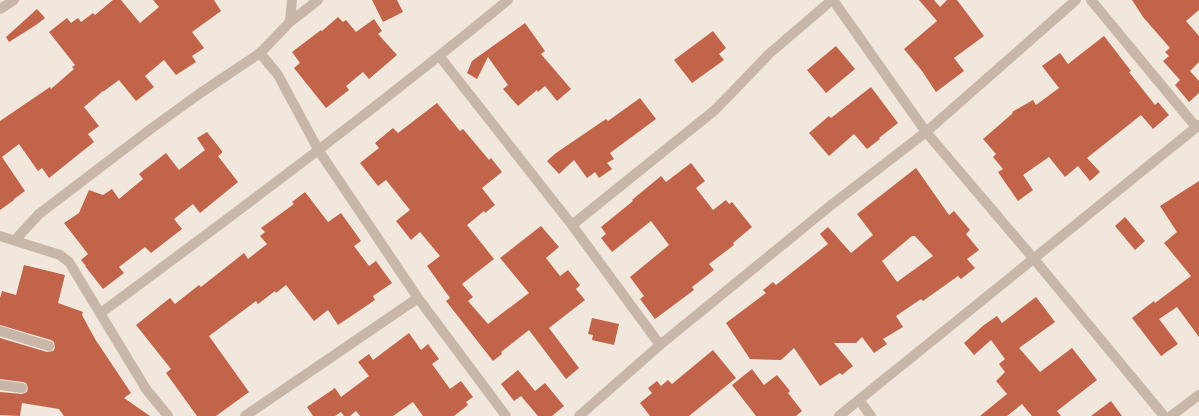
<svg xmlns="http://www.w3.org/2000/svg" width="1199" height="416" font-family="'Sofia Sans Condensed',sans-serif">
  <style>
    .building { fill: #c1644a; fill-rule: evenodd }
    .lines { fill: none; stroke-linecap: round; stroke-linejoin: round }
    .minor { stroke: #c8b6a8; stroke-width: 10 }
  </style>
  <rect width="100%" height="100%" fill="#f1e7dc"/>
  <path class="building" d="M 113,0 L 121,0 L 140,23 L 159,7 L 153,0 L 214,0 L 221,11 L 192,32 L 204,48 L 192,56 L 196,62 L 176,75 L 164,60 L 145,76 L 154,87 L 136,101 L 119,80 L 104,91 L 103,91 L 84,107 L 99,126 L 88,134 L 94,142 L 49,178 L 42,168 L 38,171 L 19,144 L 2,157 L 25,191 L 14,199 L 14,200 L 0,210 L 0,121 L 50,87 L 51,89 L 74,69 L 72,67 L 75,65 L 49,32 L 67,18 L 71,23 L 78,18 L 81,22 L 93,13 L 95,15 Z
    M 372,0 L 397,0 L 403,12 L 383,22 Z
    M 919,0 L 934,0 L 940,7 L 947,0 L 957,0 L 984,36 L 954,58 L 964,71 L 936,92 L 922,71 L 904,49 L 937,21 Z
    M 1132,0 L 1199,0 L 1199,10 L 1186,21 L 1199,36 L 1199,62 L 1190,71 L 1199,81 L 1199,93 L 1189,102 L 1175,85 L 1180,80 L 1163,61 L 1169,56 L 1165,52 L 1170,48 L 1143,17 Z
    M 37,9 L 45,18 L 36,25 L 9,42 L 6,37 Z
    M 338,17 L 343,22 L 346,20 L 356,32 L 374,19 L 382,31 L 378,34 L 397,55 L 369,79 L 363,72 L 346,86 L 349,90 L 326,108 L 294,68 L 300,63 L 292,52 L 321,30 L 322,31 Z
    M 525,23 L 545,51 L 541,54 L 571,89 L 557,101 L 545,86 L 538,92 L 537,90 L 518,106 L 503,89 L 508,85 L 488,57 L 477,79 L 467,73 L 472,61 Z
    M 713,31 L 726,48 L 719,54 L 724,60 L 692,83 L 674,60 Z
    M 1104,36 L 1131,71 L 1129,72 L 1155,105 L 1158,102 L 1169,115 L 1153,129 L 1141,115 L 1087,158 L 1100,172 L 1090,181 L 1078,166 L 1065,177 L 1049,157 L 1023,175 L 1033,190 L 1018,201 L 998,172 L 1003,169 L 993,157 L 996,154 L 983,139 L 1013,113 L 1012,112 L 1033,100 L 1036,105 L 1059,88 L 1042,66 L 1060,53 L 1068,64 Z
    M 836,46 L 855,69 L 826,93 L 807,70 Z
    M 871,87 L 898,123 L 879,138 L 880,139 L 867,149 L 854,134 L 829,156 L 809,133 L 829,116 L 831,118 Z
    M 640,98 L 656,119 L 610,153 L 614,159 L 607,163 L 612,169 L 599,178 L 595,172 L 587,178 L 574,160 L 559,174 L 547,161 L 556,153 L 606,119 L 608,121 Z
    M 437,103 L 460,131 L 463,129 L 489,160 L 491,158 L 502,172 L 482,188 L 495,205 L 485,213 L 484,211 L 467,225 L 494,259 L 462,284 L 473,297 L 468,301 L 488,324 L 529,293 L 500,258 L 541,226 L 559,247 L 546,258 L 560,276 L 568,270 L 580,285 L 576,289 L 585,300 L 549,328 L 579,368 L 566,379 L 529,330 L 501,352 L 502,354 L 493,361 L 446,301 L 450,298 L 427,266 L 440,256 L 420,232 L 411,240 L 396,221 L 410,210 L 386,180 L 378,186 L 360,163 L 379,148 L 375,143 L 393,128 L 398,133 Z
    M 207,132 L 222,151 L 222,153 L 218,156 L 238,182 L 200,213 L 193,204 L 174,219 L 182,229 L 151,253 L 145,247 L 119,267 L 124,273 L 103,289 L 85,266 L 86,266 L 81,260 L 88,254 L 64,223 L 79,213 L 89,190 L 103,195 L 112,189 L 119,199 L 143,179 L 139,174 L 166,153 L 179,170 L 205,150 L 197,138 Z
    M 691,163 L 705,181 L 696,188 L 713,210 L 726,200 L 729,204 L 732,202 L 752,227 L 733,243 L 734,245 L 709,264 L 714,270 L 692,287 L 694,290 L 655,319 L 640,299 L 644,296 L 630,277 L 669,245 L 651,221 L 612,252 L 601,238 L 606,234 L 601,227 L 633,201 L 632,200 L 661,176 L 666,182 Z
    M 916,168 L 949,215 L 954,211 L 970,230 L 966,234 L 979,250 L 967,259 L 975,268 L 961,279 L 958,276 L 923,301 L 921,299 L 896,316 L 903,327 L 883,339 L 887,344 L 874,353 L 862,337 L 856,343 L 834,343 L 853,366 L 842,375 L 840,373 L 820,386 L 794,348 L 781,360 L 750,359 L 726,323 L 766,293 L 763,290 L 773,282 L 776,285 L 828,244 L 820,234 L 828,227 L 851,253 L 873,235 L 857,214 ZM 912,236 L 915,236 L 933,256 L 897,282 L 882,261 Z
    M 1199,181 L 1199,337 L 1177,307 L 1159,319 L 1178,344 L 1161,356 L 1132,318 L 1154,301 L 1155,303 L 1191,276 L 1164,243 L 1177,232 L 1160,206 Z
    M 305,192 L 328,222 L 341,213 L 361,241 L 354,246 L 369,266 L 376,261 L 392,283 L 373,296 L 375,300 L 338,325 L 328,310 L 314,321 L 286,285 L 276,293 L 275,291 L 258,304 L 256,301 L 209,336 L 249,392 L 216,416 L 197,416 L 166,373 L 171,369 L 136,325 L 170,298 L 175,304 L 199,285 L 201,287 L 244,253 L 248,259 L 267,244 L 260,236 L 265,232 L 261,228 L 294,204 L 292,202 Z
    M 1125,217 L 1145,241 L 1135,250 L 1115,226 Z
    M 24,265 L 65,275 L 58,303 L 83,312 L 82,315 L 95,339 L 131,393 L 124,398 L 150,416 L 64,416 L 59,409 L 22,403 L 20,416 L 0,415 L 0,392 L 22,394 L 27,392 L 28,388 L 26,383 L 23,382 L 0,379 L 0,338 L 47,352 L 53,351 L 55,348 L 54,342 L 51,340 L 0,325 L 0,298 L 2,291 L 16,295 Z
    M 1036,297 L 1055,322 L 1019,348 L 1040,372 L 1072,348 L 1097,380 L 1057,411 L 1061,416 L 1032,416 L 1022,404 L 1007,416 L 980,416 L 1007,394 L 996,381 L 1005,372 L 999,364 L 1005,359 L 991,340 L 974,355 L 964,343 L 984,325 L 997,316 L 1002,323 Z
    M 592,318 L 619,324 L 614,345 L 592,340 L 593,335 L 588,334 Z
    M 409,333 L 421,350 L 428,344 L 439,359 L 432,364 L 450,389 L 461,381 L 473,397 L 466,402 L 468,405 L 454,416 L 423,416 L 413,402 L 393,416 L 360,416 L 356,411 L 350,416 L 344,416 L 341,412 L 335,416 L 313,416 L 307,407 L 335,388 L 341,397 L 369,376 L 358,362 L 369,354 L 373,360 Z
    M 713,350 L 736,378 L 689,416 L 650,416 L 640,403 L 652,393 L 648,388 L 657,381 L 661,386 L 668,380 L 672,384 Z
    M 752,369 L 764,385 L 777,375 L 790,391 L 788,393 L 802,411 L 796,416 L 756,416 L 732,385 Z
    M 518,370 L 535,391 L 545,383 L 564,406 L 552,416 L 538,416 L 521,396 L 514,401 L 501,384 Z
    M 1111,401 L 1122,416 L 1091,416 Z"/>
  <g class="lines">
    <path class="minor" d="M 833,0 L 926,132 L 1034,259 L 1164,416
      M 1091,0 L 1196,127
      M 0,9 L 14,0
      M 290,22 L 292,0
      M 260,53 L 278,75 L 319,151 L 418,298 L 506,416
      M 440,57 L 572,225 L 660,345
      M 572,225 L 715,110 L 770,53 L 832,0
      M 0,236 L 60,255 L 69,262 L 146,389 L 168,416
      M 15,240 L 39,214 L 152,128 L 199,94 L 260,53 L 290,22 L 318,0
      M 101,313 C 238,211 376,109 508,0
      M 0,331 L 49,346
      M 0,385 L 22,388
      M 859,400 L 871,416
      M 245,416 L 418,298
      M 579,416 L 660,345 L 830,206 L 926,132 L 1076,0
      M 839,416 L 1199,125
      M 1171,416 L 1199,395"/>
  </g>
</svg>
